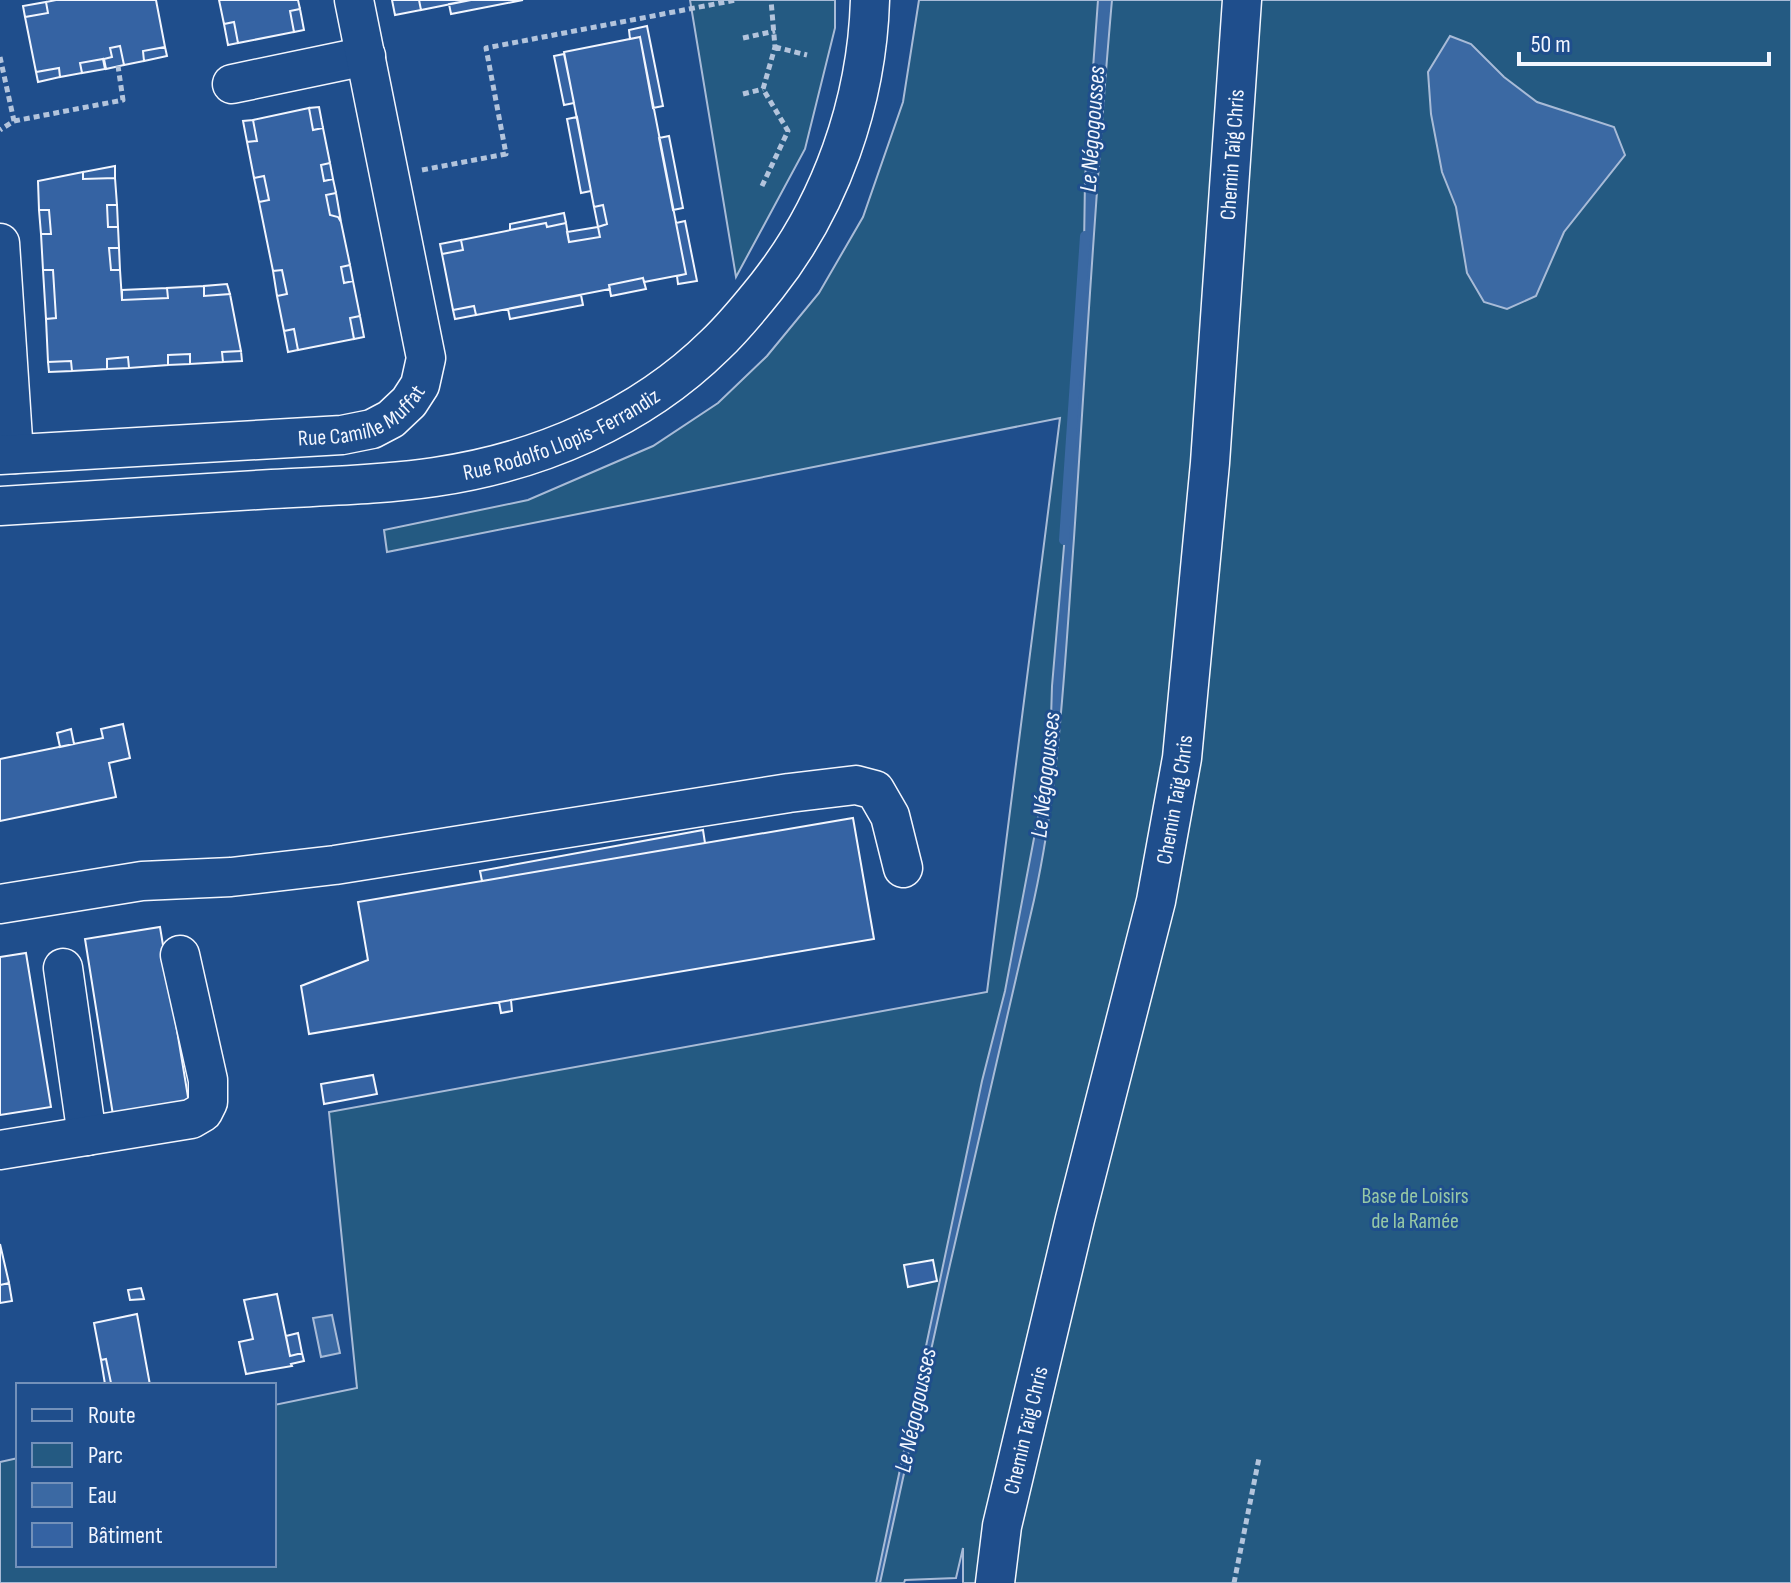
<svg xmlns="http://www.w3.org/2000/svg" width="1791" height="1583" font-family="'Sofia Sans Condensed',sans-serif">
  <style>
    .green { fill: #245a82; stroke: #a8bbd7; stroke-width: 2 }
    .water { fill: #3b69a3; stroke: #a8bbd7; stroke-width: 2 }
    .lines { fill: none; stroke-linecap: round; stroke-linejoin: round }
    .stream { stroke: #3b69a3; stroke-width: 10 }
    .building { fill: #3563a3; stroke: #f2f6ff; stroke-width: 2 }
    .minor-casing { stroke: #f2f6ff; stroke-width: 41 }
    .path { stroke: #b3c4dc; stroke-width: 5; stroke-dasharray: 6 4; stroke-linecap: butt }
    .minor { stroke: #1f4e8c; stroke-width: 38 }
    .labels { text-anchor: middle; stroke-width: 6; stroke-linejoin: round; paint-order: stroke }
    .street-label { font-size: 22px; fill: #f2f6ff; stroke: #1f4e8c }
    .park-label { font-size: 22px; fill: #97c8a6; stroke: #1f4e8c }
    .water-label { font-size: 24px; font-style: italic; fill: #f2f6ff; stroke: #1f4e8c }
  </style>
  <rect width="100%" height="100%" fill="#1f4e8c"/>
  <path class="green" d="M 690,0 L 835,0 L 835,28 L 805,149 L 736,277 Z
    M 919,0 L 1791,0 L 1791,1583 L 963,1583 L 963,1548 L 956,1578 L 905,1580 L 904,1583 L 0,1583 L 0,1462 L 18,1458 L 18,1565 L 274,1565 L 274,1405 L 357,1388 L 329,1112 L 987,992 L 1060,418 L 387,552 L 384,530 L 528,500 L 653,446 L 718,403 L 767,356 L 819,293 L 863,217 L 903,102 Z"/>
  <path class="water" d="M 1098,0 L 1112,0 C 1096,179 1086,359 1074,538 C 1065,660 1060,781 1034,900 L 946,1282 L 880,1583 L 876,1583 L 982,1081 L 1005,991 L 1042,796 L 1051,719 L 1052,686 L 1067,511 L 1084,248 L 1085,178 Z
    M 1450,36 L 1471,44 L 1504,77 L 1537,102 L 1614,127 L 1625,155 L 1564,232 L 1536,296 L 1507,309 L 1484,302 L 1467,273 L 1456,207 L 1442,172 L 1431,114 L 1428,72 Z
    M 332,1315 L 340,1353 L 321,1357 L 313,1318 Z"/>
  <g class="lines">
    <path class="stream" d="M 1064,540 L 1085,236"/>
  </g>
  <path class="building" d="M 56,0 L 156,0 L 165,47 L 143,51 L 144,61 L 124,65 L 120,46 L 110,48 L 112,57 L 104,59 L 106,69 L 103,59 L 80,63 L 82,73 L 60,77 L 59,68 L 36,72 L 25,17 L 48,13 L 46,2 Z
    M 219,0 L 298,0 L 300,9 L 290,11 L 294,32 L 238,43 L 234,22 L 224,24 Z
    M 392,0 L 419,0 L 421,10 L 395,15 Z
    M 419,0 L 471,0 L 421,10 Z
    M 471,0 L 523,0 L 451,14 L 449,4 Z
    M 46,2 L 48,13 L 25,17 L 23,6 Z
    M 300,9 L 304,30 L 294,32 L 290,11 Z
    M 234,22 L 238,43 L 228,45 L 224,24 Z
    M 647,26 L 663,106 L 653,108 L 640,37 L 630,39 L 629,30 Z
    M 640,37 L 686,274 L 644,282 L 643,278 L 609,285 L 610,289 L 476,315 L 474,306 L 453,310 L 442,254 L 463,250 L 461,240 L 546,223 L 547,227 L 566,223 L 569,242 L 600,237 L 598,227 L 607,224 L 603,205 L 594,207 L 564,52 Z
    M 120,46 L 124,65 L 106,69 L 104,59 L 112,57 L 110,48 Z
    M 165,47 L 167,56 L 144,61 L 143,51 Z
    M 564,54 L 574,103 L 564,105 L 554,56 Z
    M 103,59 L 105,69 L 82,73 L 80,63 Z
    M 59,68 L 60,77 L 38,82 L 36,72 Z
    M 319,107 L 323,128 L 313,130 L 309,108 Z
    M 309,108 L 313,130 L 323,128 L 330,163 L 321,165 L 324,181 L 333,179 L 336,193 L 326,195 L 330,215 L 338,217 L 341,222 L 350,265 L 341,267 L 344,283 L 353,281 L 360,316 L 350,318 L 354,339 L 298,350 L 294,329 L 284,331 L 277,296 L 287,294 L 282,270 L 273,271 L 259,202 L 269,200 L 264,176 L 254,178 L 247,142 L 257,141 L 253,120 Z
    M 577,117 L 591,191 L 581,193 L 567,119 Z
    M 253,120 L 257,141 L 247,142 L 243,121 Z
    M 669,136 L 683,208 L 673,210 L 659,138 Z
    M 330,163 L 333,179 L 324,181 L 321,165 Z
    M 115,166 L 115,178 L 83,179 L 83,172 Z
    M 83,172 L 83,179 L 115,178 L 117,205 L 107,205 L 108,227 L 118,227 L 119,248 L 109,248 L 111,270 L 120,270 L 122,300 L 168,298 L 167,288 L 204,286 L 204,296 L 230,294 L 241,351 L 222,352 L 223,362 L 190,364 L 190,354 L 168,355 L 168,365 L 129,368 L 128,357 L 107,359 L 107,369 L 72,371 L 71,361 L 48,362 L 46,319 L 56,318 L 53,270 L 43,270 L 41,234 L 51,234 L 49,210 L 39,210 L 38,181 Z
    M 264,176 L 269,200 L 259,202 L 254,178 Z
    M 336,193 L 341,222 L 338,217 L 330,215 L 326,195 Z
    M 107,205 L 117,205 L 118,227 L 108,227 Z
    M 603,205 L 607,224 L 598,227 L 594,207 Z
    M 39,210 L 49,210 L 51,234 L 41,234 Z
    M 564,213 L 566,223 L 547,227 L 546,223 L 510,230 L 510,224 Z
    M 685,221 L 697,281 L 678,284 L 677,276 L 686,274 L 676,223 Z
    M 598,227 L 600,237 L 569,242 L 567,232 Z
    M 461,240 L 463,250 L 442,254 L 440,244 Z
    M 109,248 L 119,248 L 120,270 L 111,270 Z
    M 350,265 L 353,281 L 344,283 L 341,267 Z
    M 43,270 L 53,270 L 56,318 L 46,319 Z
    M 282,270 L 287,294 L 277,296 L 273,271 Z
    M 643,278 L 646,289 L 611,296 L 609,285 Z
    M 227,284 L 230,294 L 204,296 L 204,286 Z
    M 167,288 L 168,298 L 122,300 L 122,290 Z
    M 581,295 L 583,305 L 510,319 L 508,309 Z
    M 474,306 L 476,315 L 455,319 L 453,310 Z
    M 360,316 L 364,337 L 354,339 L 350,318 Z
    M 294,329 L 298,350 L 288,352 L 284,331 Z
    M 241,351 L 242,361 L 223,362 L 222,352 Z
    M 190,354 L 190,364 L 168,365 L 168,355 Z
    M 128,357 L 129,368 L 107,369 L 107,359 Z
    M 71,361 L 72,371 L 49,372 L 48,362 Z
    M 123,724 L 130,758 L 109,763 L 116,797 L 0,821 L 0,759 L 103,738 L 101,729 Z
    M 71,729 L 74,744 L 60,747 L 57,733 Z
    M 853,818 L 874,939 L 309,1034 L 301,986 L 368,960 L 358,902 Z
    M 703,830 L 705,843 L 482,881 L 480,871 Z
    M 160,927 L 189,1103 L 113,1115 L 85,939 Z
    M 26,953 L 51,1107 L 0,1115 L 0,957 Z
    M 511,1000 L 512,1011 L 501,1013 L 499,1002 Z
    M 373,1075 L 377,1094 L 324,1104 L 321,1084 Z
    M 0,1244 L 9,1283 L 0,1285 Z
    M 933,1260 L 937,1281 L 908,1287 L 904,1265 Z
    M 9,1283 L 12,1301 L 0,1303 L 0,1285 Z
    M 141,1288 L 144,1299 L 130,1300 L 128,1290 Z
    M 277,1294 L 290,1356 L 302,1353 L 304,1361 L 291,1364 L 292,1366 L 246,1374 L 239,1342 L 253,1339 L 244,1300 Z
    M 137,1314 L 150,1385 L 99,1385 L 111,1383 L 106,1359 L 101,1360 L 94,1323 Z
    M 298,1333 L 302,1353 L 290,1356 L 286,1336 Z
    M 106,1359 L 111,1383 L 105,1384 L 101,1360 Z"/>
  <g class="lines">
    <g class="minor-casing">
      <g id="minor">
        <path d="M 232,84 L 366,56"/>
        <path d="M 0,243 L 14,454"/>
        <path id="s1" d="M 0,455 L 342,435 L 372,429 L 391,419 L 409,402 L 420,385 L 426,358 L 354,0"/>
        <path id="s2" d="M 0,506 C 91,500 181,495 272,489 C 326,486 381,485 435,477 C 538,462 640,419 715,345 C 734,327 751,306 767,286 C 831,205 867,102 870,0"/>
        <path d="M 0,904 L 142,881 L 231,877 L 335,865 L 789,793 L 856,785 L 875,790 L 890,816 L 903,868"/>
        <path d="M 63,968 L 87,1136"/>
        <path d="M 0,1150 L 191,1119 L 203,1112 L 208,1102 L 208,1080 L 180,955"/>
        <path id="s3" d="M 995,1583 L 1002,1526 L 1075,1219 L 1156,901 L 1182,758 L 1210,463 L 1242,0"/>
      </g>
    </g>
    <path class="path" d="M 743,38 L 775,31
      M 775,47 L 807,55
      M 0,57 L 14,121 L 0,130
      M 743,94 L 763,89
      M 14,121 L 123,100 L 118,66
      M 422,170 L 506,154 L 486,48 L 736,0
      M 762,186 L 788,131 L 763,89 L 775,47 L 771,0
      M 1234,1583 L 1259,1458"/>
    <use href="#minor" class="minor"/>
  </g>
  <g class="labels">
    <g class="street-label">
      <text dy="8" stroke="none"><textPath href="#s3" startOffset="1452">Chemin Taïg Chris</textPath></text>
      <text dy="8" stroke="none"><textPath href="#s1" startOffset="368">Rue Camille Muffat</textPath></text>
      <text dy="8" stroke="none"><textPath href="#s2" startOffset="570">Rue Rodolfo Llopis-Ferrandiz</textPath></text>
      <text dy="8" stroke="none"><textPath href="#s3" startOffset="804">Chemin Taïg Chris</textPath></text>
      <text dy="8" stroke="none"><textPath href="#s3" startOffset="156">Chemin Taïg Chris</textPath></text>
    </g>
    <g class="park-label">
      <text x="1415" y="1203">Base de Loisirs<tspan x="1415" dy="25">de la Ramée</tspan></text>
    </g>
    <g class="water-label">
      <text transform="translate(1092 129) rotate(-86)" y="8">Le Négogousses</text>
      <text transform="translate(1045 775) rotate(-84)" y="8">Le Négogousses</text>
      <text transform="translate(915 1410) rotate(-78)" y="8">Le Négogousses</text>
    </g>
  </g>
  <rect x="16" y="1383" width="260" height="184" fill="#1f4e8c" stroke="#7391ba" stroke-width="2"/>
  <rect x="32" y="1409" width="40" height="12" fill="#1f4e8c" stroke="#7391ba" stroke-width="2"/>
  <text x="88" y="1423" font-size="24" fill="#f2f6ff">Route</text>
  <rect x="32" y="1443" width="40" height="24" fill="#245a82" stroke="#7391ba" stroke-width="2"/>
  <text x="88" y="1463" font-size="24" fill="#f2f6ff">Parc</text>
  <rect x="32" y="1483" width="40" height="24" fill="#3b69a3" stroke="#7391ba" stroke-width="2"/>
  <text x="88" y="1503" font-size="24" fill="#f2f6ff">Eau</text>
  <rect x="32" y="1523" width="40" height="24" fill="#3563a3" stroke="#7391ba" stroke-width="2"/>
  <text x="88" y="1543" font-size="24" fill="#f2f6ff">Bâtiment</text>
  <path d="M1519 52v12h250v-12" fill="none" stroke="#f2f6ff" stroke-width="4"/>
  <text x="1531" y="52" font-size="24" fill="#f2f6ff" stroke="#1f4e8c" stroke-width="6" paint-order="stroke">50 m</text>
</svg>
